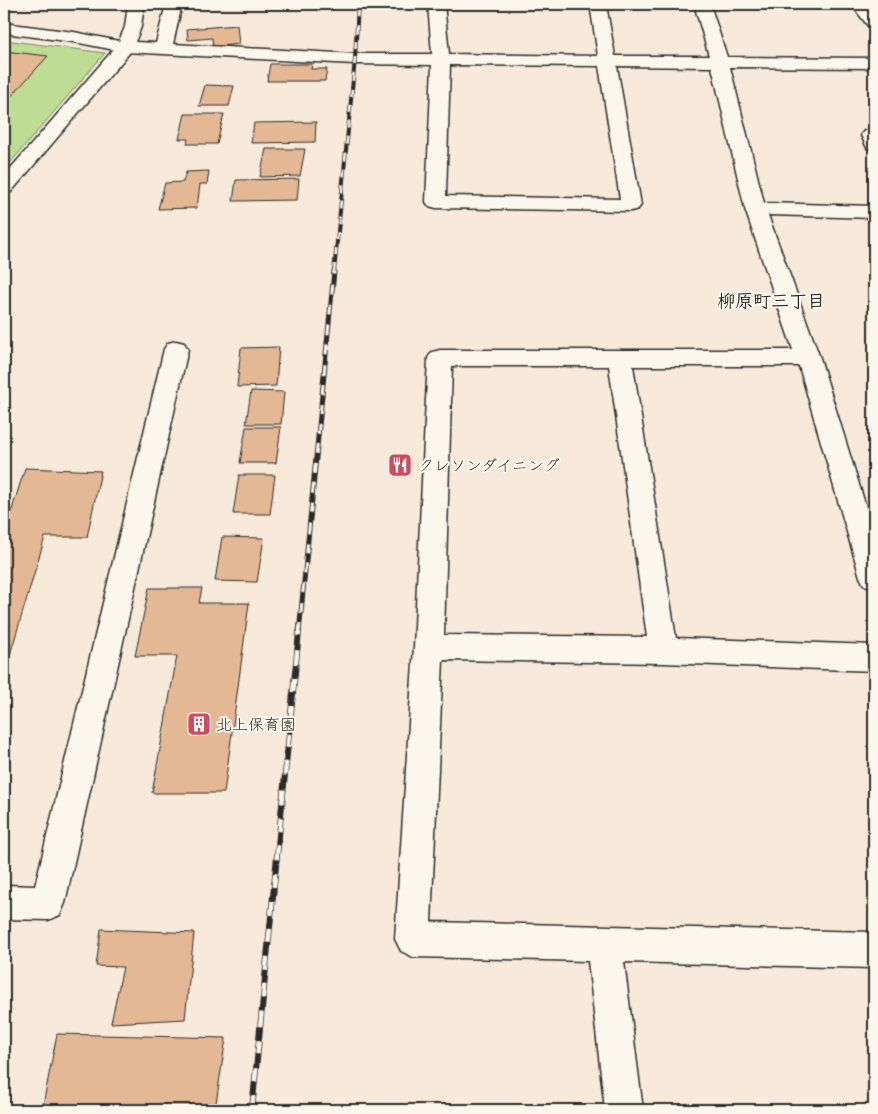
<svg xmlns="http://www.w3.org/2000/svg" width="878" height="1114" font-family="'Comic Neue','Klee One',sans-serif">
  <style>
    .green { fill: #bedc94; stroke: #748460 }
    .building { fill: #e5b895; stroke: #2b2b2b }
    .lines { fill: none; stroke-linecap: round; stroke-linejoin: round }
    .street-casing { stroke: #2b2b2b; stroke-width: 3 }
    .secondary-casing { stroke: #2b2b2b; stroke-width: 3 }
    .street { fill: #fbf7ec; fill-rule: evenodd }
    .secondary { fill: #fbf7ec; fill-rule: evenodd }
    .rail-far2-casing { stroke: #2b2b2b; stroke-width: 4 }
    .rail-far1-casing { stroke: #2b2b2b; stroke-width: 5 }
    .rail-casing { stroke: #2b2b2b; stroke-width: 6 }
    .rail-far2 { stroke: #fbf7ec; stroke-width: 2.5; stroke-dasharray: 8; stroke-linecap: butt }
    .rail-far1 { stroke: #fbf7ec; stroke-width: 3; stroke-dasharray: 10; stroke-linecap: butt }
    .rail { stroke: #fbf7ec; stroke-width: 4.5; stroke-dasharray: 14; stroke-linecap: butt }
    .labels { text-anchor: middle; stroke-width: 4; stroke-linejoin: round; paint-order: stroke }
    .poi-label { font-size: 16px; fill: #2b2b2b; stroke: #fbf7ec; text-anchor: start }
    .neighbourhood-label { font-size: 18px; font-weight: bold; fill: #2b2b2b; stroke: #fbf7ec }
  </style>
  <rect width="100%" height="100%" fill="#f7eadb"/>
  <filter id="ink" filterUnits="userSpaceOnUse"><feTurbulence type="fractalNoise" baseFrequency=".02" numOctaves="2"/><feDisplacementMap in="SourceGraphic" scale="10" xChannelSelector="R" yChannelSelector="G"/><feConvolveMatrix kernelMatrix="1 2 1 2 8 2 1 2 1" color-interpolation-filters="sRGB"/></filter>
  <g filter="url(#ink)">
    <path class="green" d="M 4,40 L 105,53 L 4,170 Z"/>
    <path class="building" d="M 237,25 L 239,44 L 213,47 L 212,38 L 188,40 L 187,29 Z
      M 4,51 L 48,56 L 4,104 Z
      M 270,64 L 312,64 L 311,69 L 327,69 L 325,81 L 267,81 Z
      M 205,85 L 234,86 L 229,106 L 199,106 Z
      M 185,114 L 224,114 L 217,144 L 187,144 L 188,139 L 179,139 Z
      M 316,122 L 315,142 L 251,143 L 254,123 Z
      M 266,149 L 305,149 L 300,176 L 260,177 Z
      M 209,171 L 207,184 L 200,184 L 197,208 L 158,209 L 165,183 L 183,182 L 186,172 Z
      M 299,179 L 297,200 L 233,201 L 236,180 Z
      M 279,347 L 276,386 L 237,387 L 241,348 Z
      M 251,391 L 284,392 L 281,424 L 246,424 Z
      M 246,427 L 281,427 L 276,463 L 240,463 Z
      M 25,468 L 101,471 L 87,537 L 45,537 L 4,675 L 4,535 Z
      M 239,475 L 275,475 L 270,514 L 233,514 Z
      M 222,537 L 264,538 L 257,582 L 215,581 Z
      M 149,588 L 202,588 L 199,603 L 249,603 L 224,793 L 152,793 L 177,656 L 135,656 Z
      M 101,929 L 194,933 L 185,1019 L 111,1023 L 123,967 L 96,966 Z
      M 57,1034 L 226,1038 L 215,1110 L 42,1110 Z"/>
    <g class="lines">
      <g class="street-casing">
        <path id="street" d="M 128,4 L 144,4 L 141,27 L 135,42 L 156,43 L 166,4 L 182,4 L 173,44 L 355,54 L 432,54 L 428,4 L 444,4 L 449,54 L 598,56 L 590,4 L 606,4 L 615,56 L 709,56 L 694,4 L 710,4 L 727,57 L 874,58 L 874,68 L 730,67 L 764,203 L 874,206 L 874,218 L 768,215 L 820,358 L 874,533 L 874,588 L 864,585 L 860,577 L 799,366 L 633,366 L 676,638 L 874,645 L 874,671 L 663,663 L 443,660 L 431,922 L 874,932 L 874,968 L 624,962 L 643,1110 L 605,1110 L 588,961 L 413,957 L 401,951 L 395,939 L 414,647 L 428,358 L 432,352 L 440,350 L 793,350 L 745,209 L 712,67 L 617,66 L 641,205 L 638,209 L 631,211 L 436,208 L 429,206 L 426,202 L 432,65 L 355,64 L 125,52 L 74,42 L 4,33 L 4,23 L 74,32 L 119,41 L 125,27 ZM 450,65 L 599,66 L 620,199 L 446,196 ZM 452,366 L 609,366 L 647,637 L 444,635 Z
          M 851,4 L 868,4 L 874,12 L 874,27 L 868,26 Z
          M 874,129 L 874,150 L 867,148 L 861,135 L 864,131 Z
          M 176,341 L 184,343 L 188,349 L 65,903 L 60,915 L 48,920 L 4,919 L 4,885 L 35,886 L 164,349 L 168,343 Z"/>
      </g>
      <g class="secondary-casing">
        <path id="secondary" d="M 125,42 L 131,43 L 134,47 L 131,51 L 11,192 L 4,194 L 4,176 L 119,43 Z"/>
      </g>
      <use href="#street" class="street"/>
      <use href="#secondary" class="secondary"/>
      <g class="rail-far2-casing">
        <path id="rail-far2" d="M 334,272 L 355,59 L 358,4"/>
      </g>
      <g class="rail-far1-casing">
        <path id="rail-far1" d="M 299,633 L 334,271"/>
      </g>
      <g class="rail-casing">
        <path id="rail" d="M 252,1110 L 299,632"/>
      </g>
      <use href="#rail-far2" class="rail-far2"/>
      <use href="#rail-far1" class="rail-far1"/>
      <use href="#rail" class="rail"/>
    </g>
  </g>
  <defs>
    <g id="restaurant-square" transform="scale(1.25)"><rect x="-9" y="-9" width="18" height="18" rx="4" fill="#d1495b" stroke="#fbf7ec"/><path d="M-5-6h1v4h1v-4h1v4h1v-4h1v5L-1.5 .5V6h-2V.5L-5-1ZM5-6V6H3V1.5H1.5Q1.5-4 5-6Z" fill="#fff"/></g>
    <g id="building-square" transform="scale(1.25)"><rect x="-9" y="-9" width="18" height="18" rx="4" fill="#d1495b" stroke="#fbf7ec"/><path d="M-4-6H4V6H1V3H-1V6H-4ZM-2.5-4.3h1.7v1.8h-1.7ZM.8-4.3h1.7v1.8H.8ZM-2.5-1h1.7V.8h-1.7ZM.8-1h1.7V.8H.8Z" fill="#fff"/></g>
  </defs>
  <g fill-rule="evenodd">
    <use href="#restaurant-square" x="400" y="465"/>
    <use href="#building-square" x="199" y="724"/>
  </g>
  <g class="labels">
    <g class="poi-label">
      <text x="418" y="471">クレソンダイニング</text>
      <text x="216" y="730">北上保育園</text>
    </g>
    <g class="neighbourhood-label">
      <text x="771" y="307">柳原町三丁目</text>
    </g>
  </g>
  <rect width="878" height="1114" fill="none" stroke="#fbf7ec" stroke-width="20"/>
  <rect x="10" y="10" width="858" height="1094" fill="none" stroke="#2b2b2b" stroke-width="2" filter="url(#ink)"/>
</svg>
